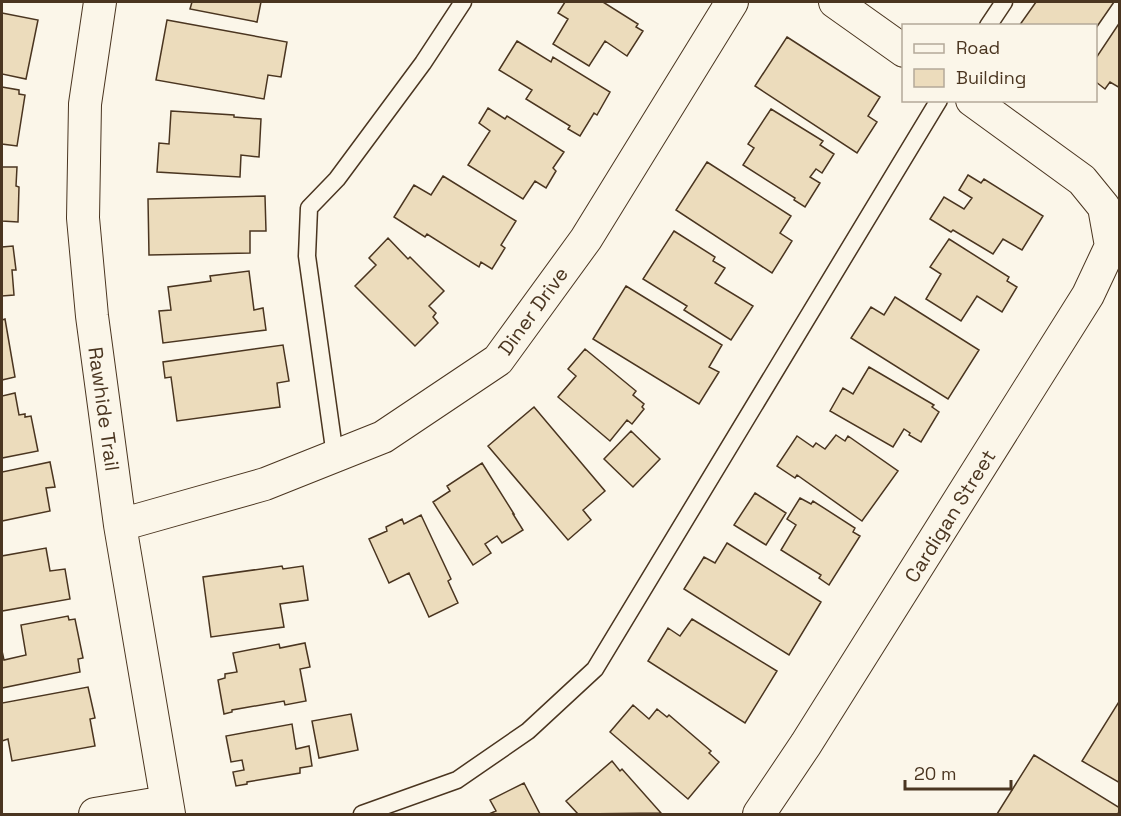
<svg xmlns="http://www.w3.org/2000/svg" width="1121" height="816" font-family="'Space Grotesk',sans-serif">
  <style>
    .building { fill: #ecdcbc; stroke: #4a3520; stroke-width: 1.5 }
    .lines { fill: none; stroke-linecap: round; stroke-linejoin: round }
    .lane-casing { stroke: #4a3520; stroke-width: 19 }
    .street-casing { stroke: #4a3520; stroke-width: 34 }
    .lane { stroke: #fbf6e9; stroke-width: 16 }
    .street { stroke: #fbf6e9; stroke-width: 32 }
    .labels { text-anchor: middle; stroke-width: 4.5; stroke-linejoin: round; paint-order: stroke }
    .street-label { font-size: 20px; fill: #4a3520; stroke: #fbf6e9 }
  </style>
  <rect width="100%" height="100%" fill="#fbf6e9"/>
  <path class="building" d="M 192,2 L 261,2 L 257,22 L 190,9 Z
    M 565,2 L 603,2 L 638,24 L 636,27 L 643,31 L 627,56 L 605,41 L 589,66 L 553,44 L 568,19 L 558,13 Z
    M 1036,2 L 1114,2 L 1096,28 L 1096,26 L 1019,26 Z
    M 2,13 L 38,20 L 26,79 L 2,74 Z
    M 167,20 L 287,42 L 281,77 L 268,75 L 264,99 L 156,80 Z
    M 1120,22 L 1120,88 L 1110,82 L 1105,89 L 1096,82 L 1096,58 Z
    M 787,37 L 880,97 L 868,116 L 877,122 L 857,153 L 755,86 Z
    M 517,41 L 551,62 L 553,57 L 610,92 L 597,115 L 594,113 L 580,136 L 568,129 L 570,126 L 526,99 L 532,90 L 499,70 Z
    M 2,87 L 19,90 L 19,94 L 25,95 L 17,146 L 2,144 Z
    M 488,108 L 505,119 L 507,116 L 564,152 L 553,168 L 556,171 L 546,188 L 535,181 L 523,199 L 468,165 L 490,131 L 479,123 Z
    M 771,109 L 823,141 L 820,145 L 834,154 L 822,173 L 816,169 L 810,177 L 820,183 L 805,207 L 794,200 L 795,198 L 743,165 L 754,148 L 748,144 Z
    M 171,111 L 234,115 L 234,117 L 261,119 L 259,157 L 241,155 L 240,177 L 157,172 L 159,143 L 169,144 Z
    M 707,162 L 791,216 L 780,233 L 792,241 L 772,273 L 676,210 Z
    M 2,167 L 17,167 L 16,186 L 19,187 L 18,222 L 2,221 Z
    M 968,175 L 981,183 L 984,179 L 1043,216 L 1022,250 L 1003,239 L 993,254 L 953,230 L 951,232 L 930,219 L 944,197 L 964,209 L 972,198 L 959,190 Z
    M 443,176 L 516,221 L 501,245 L 505,248 L 492,269 L 481,262 L 479,267 L 427,234 L 425,237 L 394,217 L 414,185 L 431,195 Z
    M 265,196 L 266,231 L 250,231 L 250,253 L 149,255 L 148,199 Z
    M 674,231 L 715,257 L 713,261 L 725,268 L 715,283 L 753,306 L 731,340 L 684,310 L 687,306 L 643,279 Z
    M 388,238 L 408,259 L 410,257 L 444,291 L 429,306 L 436,313 L 433,317 L 438,323 L 415,346 L 355,286 L 376,265 L 369,258 Z
    M 949,239 L 1009,277 L 1007,281 L 1017,287 L 1002,312 L 977,296 L 961,321 L 926,299 L 941,274 L 930,267 Z
    M 13,246 L 16,270 L 12,270 L 14,295 L 2,296 L 2,247 Z
    M 249,271 L 254,310 L 263,308 L 266,330 L 163,343 L 159,311 L 171,310 L 168,287 L 211,281 L 210,276 Z
    M 626,286 L 722,345 L 709,367 L 719,372 L 699,404 L 593,339 Z
    M 895,297 L 979,350 L 948,399 L 851,338 L 871,307 L 884,315 Z
    M 5,319 L 15,377 L 2,380 L 2,320 Z
    M 283,345 L 289,381 L 277,383 L 280,407 L 177,421 L 171,377 L 165,378 L 163,362 Z
    M 585,349 L 636,391 L 633,395 L 644,404 L 642,407 L 644,409 L 632,424 L 627,420 L 610,441 L 558,397 L 576,376 L 568,369 Z
    M 869,367 L 934,405 L 932,407 L 939,412 L 921,442 L 909,435 L 910,433 L 904,429 L 893,447 L 830,411 L 843,388 L 853,394 Z
    M 15,393 L 19,415 L 25,414 L 25,417 L 31,416 L 38,451 L 2,458 L 2,396 Z
    M 534,407 L 605,491 L 583,510 L 591,520 L 568,540 L 488,446 Z
    M 631,431 L 660,459 L 633,487 L 604,459 Z
    M 836,435 L 845,441 L 848,436 L 898,471 L 862,521 L 797,475 L 795,478 L 777,466 L 797,436 L 813,447 L 816,443 L 825,449 Z
    M 50,462 L 55,487 L 46,488 L 50,511 L 2,521 L 2,472 Z
    M 482,463 L 514,514 L 513,514 L 523,530 L 502,543 L 497,536 L 485,544 L 491,553 L 473,565 L 433,502 L 450,491 L 447,486 Z
    M 755,493 L 786,513 L 766,545 L 734,525 Z
    M 800,498 L 811,504 L 813,501 L 855,528 L 853,532 L 860,536 L 829,585 L 819,578 L 821,575 L 781,550 L 796,525 L 787,519 Z
    M 421,515 L 451,579 L 448,581 L 458,603 L 429,617 L 409,573 L 389,583 L 369,539 L 387,531 L 386,527 L 402,519 L 404,524 Z
    M 727,543 L 821,602 L 789,655 L 684,589 L 704,557 L 715,563 Z
    M 46,548 L 50,571 L 65,569 L 70,599 L 2,611 L 2,556 Z
    M 282,566 L 283,569 L 303,566 L 308,600 L 280,604 L 284,627 L 211,637 L 203,577 Z
    M 68,616 L 69,620 L 75,619 L 83,658 L 78,659 L 80,672 L 2,688 L 2,651 L 4,660 L 26,655 L 21,625 Z
    M 692,619 L 777,671 L 745,723 L 648,661 L 668,628 L 680,636 Z
    M 305,643 L 310,667 L 300,669 L 306,701 L 285,705 L 284,701 L 232,710 L 232,712 L 224,714 L 218,680 L 225,678 L 225,674 L 237,672 L 233,653 L 279,644 L 280,648 Z
    M 88,687 L 95,718 L 90,719 L 95,746 L 12,761 L 8,739 L 2,741 L 2,703 Z
    M 1120,700 L 1120,783 L 1082,761 Z
    M 633,705 L 649,719 L 657,709 L 667,717 L 669,715 L 711,751 L 709,753 L 719,762 L 688,799 L 610,732 Z
    M 351,714 L 358,750 L 319,758 L 312,721 Z
    M 292,724 L 296,749 L 309,746 L 312,766 L 300,768 L 300,773 L 247,782 L 247,784 L 236,786 L 233,772 L 244,770 L 242,760 L 231,762 L 226,736 Z
    M 1034,755 L 1120,808 L 1118,814 L 997,814 Z
    M 612,761 L 620,771 L 622,769 L 661,813 L 578,814 L 566,801 Z
    M 524,783 L 540,814 L 489,814 L 496,811 L 490,800 Z"/>
  <g class="lines">
    <g class="lane-casing">
      <path id="lane" d="M 988,26 L 1004,2
        M 335,456 L 307,256 L 309,208 L 337,179 L 423,63 L 463,2
        M 362,814 L 457,780 L 528,731 L 595,669 L 939,100"/>
    </g>
    <g class="street-casing">
      <path id="street" d="M 100,2 L 85,104 L 83,218 L 92,316 L 120,525 L 169,814
        M 835,2 L 904,51
        M 120,525 L 265,484 L 383,437 L 498,360 L 586,239 L 732,2
        M 95,814 L 166,802
        M 759,814 L 806,744 L 1088,295 L 1111,246 L 1104,207 L 1082,180 L 972,100"/>
    </g>
    <use href="#lane" class="lane"/>
    <use href="#street" class="street"/>
  </g>
  <g class="labels">
    <g class="street-label">
      <text transform="translate(533 311) rotate(-54)" y="7">Diner Drive</text>
      <text transform="translate(104 409) rotate(82)" y="7">Rawhide Trail</text>
      <text transform="translate(950 516) rotate(-58)" y="7">Cardigan Street</text>
    </g>
  </g>
  <rect width="1121" height="816" fill="none" stroke="#4a3520" stroke-width="6"/>
  <rect x="902" y="24" width="195" height="78" fill="#fbf6e9" stroke="#b4a999" stroke-width="1.5"/>
  <rect x="914" y="44" width="30" height="9" fill="#fbf6e9" stroke="#b4a999" stroke-width="1.5"/>
  <text x="956" y="54" font-size="18" fill="#4a3520">Road</text>
  <rect x="914" y="69" width="30" height="18" fill="#ecdcbc" stroke="#b4a999" stroke-width="1.5"/>
  <text x="956" y="84" font-size="18" fill="#4a3520">Building</text>
  <path d="M905 780v9h106v-9" fill="none" stroke="#4a3520" stroke-width="3"/>
  <text x="914" y="780" font-size="18" fill="#4a3520" stroke="#fbf6e9" stroke-width="4.5" paint-order="stroke">20 m</text>
</svg>
